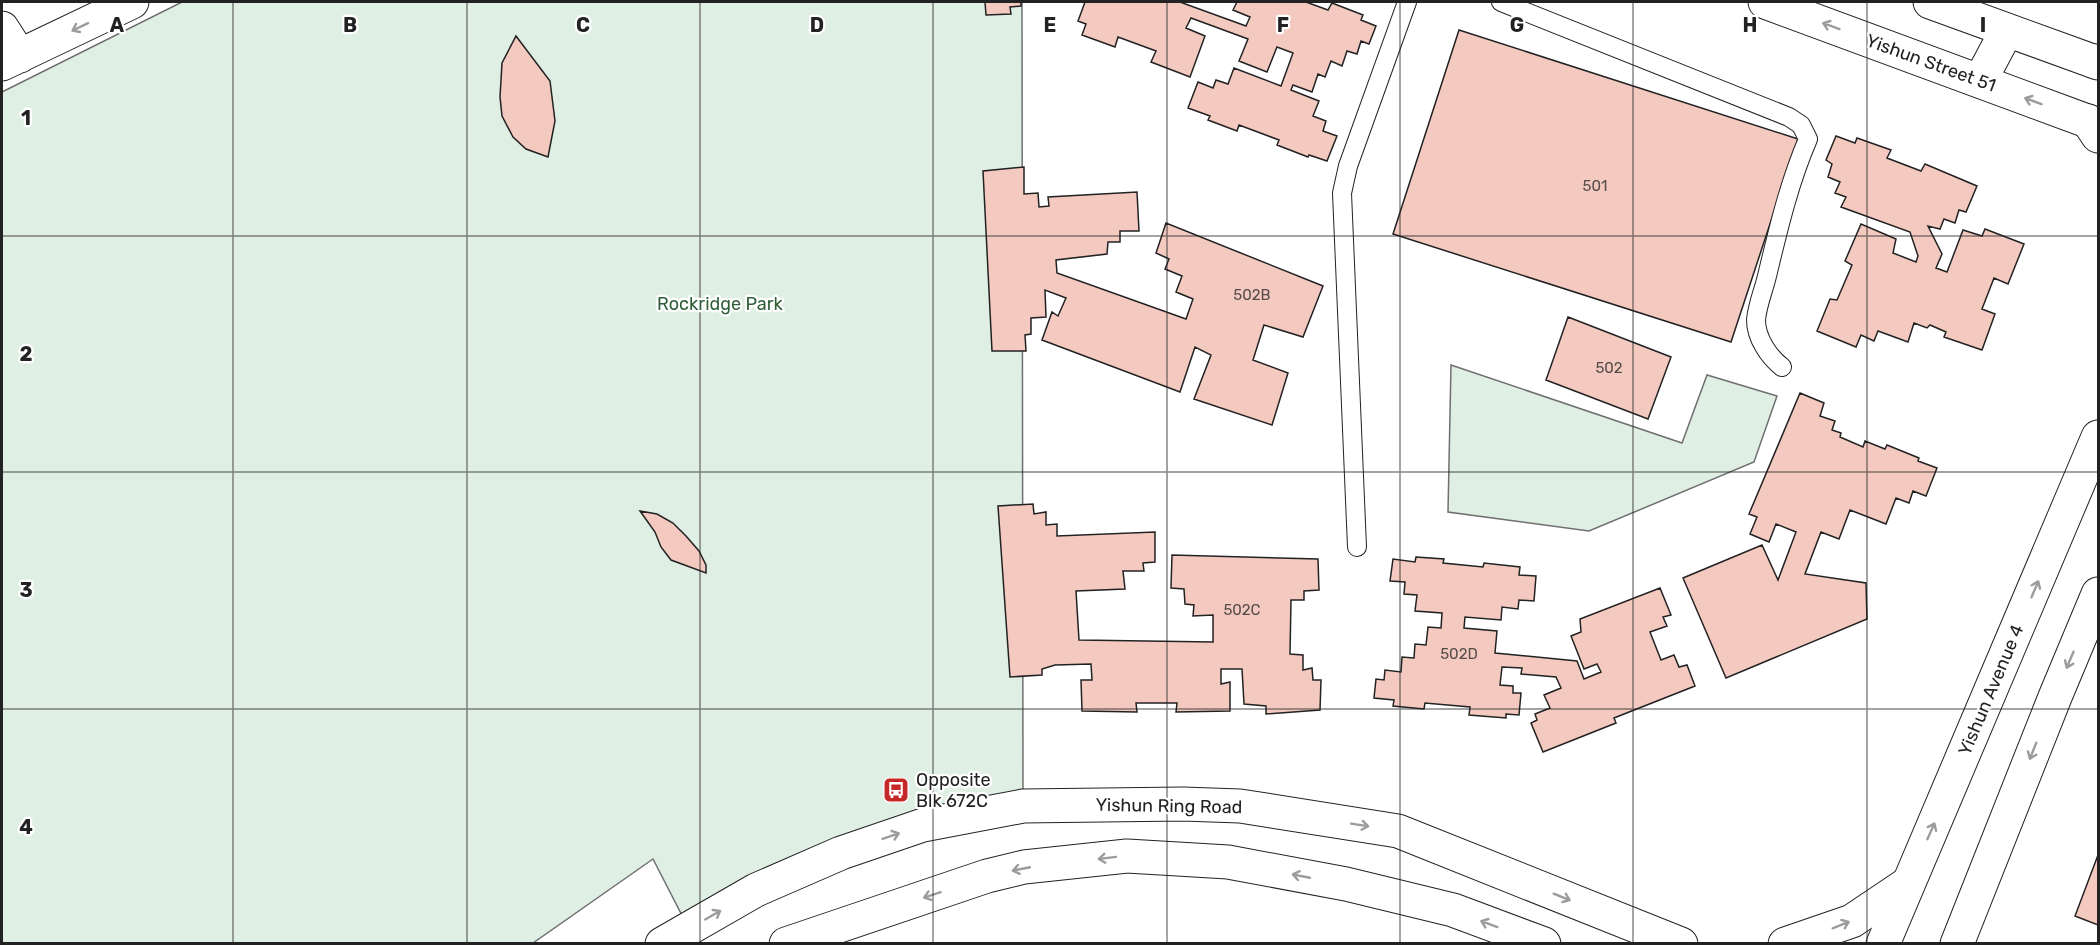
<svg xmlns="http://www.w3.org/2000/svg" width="2100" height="945" font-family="Rubik,sans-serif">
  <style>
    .green { fill: #e0efe3; stroke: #6f6f6f; stroke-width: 1.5 }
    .building { fill: #f3c9c0; stroke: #222; stroke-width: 1.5 }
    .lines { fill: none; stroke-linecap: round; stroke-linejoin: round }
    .service-casing { stroke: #222; stroke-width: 20 }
    .minor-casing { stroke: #222; stroke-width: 35 }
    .tertiary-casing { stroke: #222; stroke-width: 35 }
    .secondary-casing { stroke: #222; stroke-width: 35 }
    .service { stroke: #fff; stroke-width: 18 }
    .minor { stroke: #fff; stroke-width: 33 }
    .tertiary { stroke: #fff; stroke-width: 33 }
    .secondary { stroke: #fff; stroke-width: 33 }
    .oneway { stroke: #9c9c9c }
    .grid { fill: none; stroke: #222; stroke-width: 1.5; stroke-opacity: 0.55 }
    .labels { text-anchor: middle; stroke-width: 4.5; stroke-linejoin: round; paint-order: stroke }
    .number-label { font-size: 15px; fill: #564c4a }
    .street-label { font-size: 18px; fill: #222; stroke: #fff }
    .park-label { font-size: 18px; fill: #2f5e38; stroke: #fff }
    .poi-label { font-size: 18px; fill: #222; stroke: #fff; text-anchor: start }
    .grid-label { font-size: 20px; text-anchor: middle; font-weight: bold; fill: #222; stroke: #fff; stroke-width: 4.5; stroke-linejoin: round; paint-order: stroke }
  </style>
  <rect width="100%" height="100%" fill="#fff"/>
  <path class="green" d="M 182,2 L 1022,2 L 1023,806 L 923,825 L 689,929 L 653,859 L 533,943 L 2,944 L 2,92 Z
    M 1451,365 L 1682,443 L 1707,375 L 1777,396 L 1754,462 L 1589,531 L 1448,512 Z"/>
  <path class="building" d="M 985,2 L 1021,2 L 1021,6 L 1010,7 L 1011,14 L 986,15 Z
    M 1085,2 L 1180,2 L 1246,26 L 1250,17 L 1233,10 L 1237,2 L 1306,2 L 1328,10 L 1332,3 L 1363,15 L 1361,20 L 1376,26 L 1369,44 L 1361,41 L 1357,54 L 1347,51 L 1342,66 L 1331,61 L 1325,77 L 1318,74 L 1312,92 L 1293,85 L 1291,90 L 1319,101 L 1313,116 L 1326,121 L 1323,131 L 1337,136 L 1327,161 L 1309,155 L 1308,157 L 1277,145 L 1279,140 L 1239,125 L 1237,131 L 1208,120 L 1210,116 L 1188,108 L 1198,82 L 1213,88 L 1216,80 L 1228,84 L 1234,68 L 1281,86 L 1293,53 L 1277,47 L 1267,72 L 1239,61 L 1248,39 L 1191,18 L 1186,28 L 1205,36 L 1190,77 L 1151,62 L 1156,51 L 1118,37 L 1115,47 L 1082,35 L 1086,24 L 1078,21 Z
    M 1459,30 L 1798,139 L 1731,342 L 1393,234 Z
    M 516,36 L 550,81 L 555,121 L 548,157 L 526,149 L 513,137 L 502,116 L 500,97 L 502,63 Z
    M 1836,136 L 1855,143 L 1857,138 L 1891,150 L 1887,158 L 1921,171 L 1925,164 L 1977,186 L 1966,212 L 1959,210 L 1955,223 L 1944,219 L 1940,229 L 1928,226 L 1942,254 L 1936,268 L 1947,272 L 1963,230 L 1982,236 L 1985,229 L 2024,244 L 2008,284 L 1994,278 L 1982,309 L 1995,314 L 1982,350 L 1944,337 L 1946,332 L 1930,325 L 1927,328 L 1914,323 L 1908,342 L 1878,331 L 1874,341 L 1861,335 L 1856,347 L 1817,331 L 1830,299 L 1837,300 L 1852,265 L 1845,261 L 1861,224 L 1896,239 L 1893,253 L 1916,262 L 1918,256 L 1910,232 L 1841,207 L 1846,197 L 1835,193 L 1840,182 L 1828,177 L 1832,164 L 1826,160 Z
    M 1024,167 L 1024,194 L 1038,193 L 1039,207 L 1049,206 L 1048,197 L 1137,192 L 1139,231 L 1120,231 L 1120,242 L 1108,242 L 1107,254 L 1056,260 L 1057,273 L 1186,319 L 1193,299 L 1176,292 L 1182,276 L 1165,269 L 1169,259 L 1156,253 L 1166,223 L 1323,286 L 1303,337 L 1264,325 L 1253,360 L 1288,373 L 1272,425 L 1194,399 L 1211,355 L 1195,347 L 1180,392 L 1042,340 L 1052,312 L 1058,316 L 1066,298 L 1045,290 L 1046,317 L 1031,318 L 1031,334 L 1025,335 L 1026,351 L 992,351 L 983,171 Z
    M 1568,317 L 1671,357 L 1648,419 L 1546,380 Z
    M 1800,393 L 1824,403 L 1820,416 L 1835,421 L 1832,430 L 1841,433 L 1840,437 L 1863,447 L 1865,441 L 1885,449 L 1887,445 L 1919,458 L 1918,461 L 1937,468 L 1926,496 L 1913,491 L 1909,503 L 1896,498 L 1886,524 L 1850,510 L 1839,539 L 1821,532 L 1805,574 L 1866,583 L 1867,619 L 1726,678 L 1683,578 L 1762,545 L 1778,580 L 1796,532 L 1776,524 L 1769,542 L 1750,534 L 1757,517 L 1749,514 Z
    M 1033,504 L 1034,514 L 1046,512 L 1046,525 L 1057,524 L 1057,536 L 1155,532 L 1155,562 L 1143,563 L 1144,571 L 1123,571 L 1125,589 L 1076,591 L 1079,640 L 1213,642 L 1213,615 L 1193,616 L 1194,605 L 1185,604 L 1184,589 L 1171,588 L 1172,555 L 1318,559 L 1319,590 L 1304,591 L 1304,600 L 1291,600 L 1290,654 L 1303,655 L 1303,670 L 1312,668 L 1313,680 L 1321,680 L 1320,710 L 1266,714 L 1266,706 L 1244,704 L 1242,669 L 1221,669 L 1221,684 L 1230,682 L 1230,711 L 1176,712 L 1177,703 L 1136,703 L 1137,712 L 1082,711 L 1081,680 L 1092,680 L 1091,664 L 1055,665 L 1042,669 L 1042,675 L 1010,677 L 998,506 Z
    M 640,511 L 657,514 L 673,523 L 686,536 L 699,551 L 706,565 L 706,573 L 671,560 L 661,547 L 655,532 Z
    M 1416,557 L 1444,559 L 1443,563 L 1483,567 L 1484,563 L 1520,567 L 1519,575 L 1536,576 L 1534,601 L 1519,600 L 1518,609 L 1502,607 L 1501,620 L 1465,617 L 1464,628 L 1497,631 L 1495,653 L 1577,661 L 1584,679 L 1601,672 L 1597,664 L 1584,669 L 1571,636 L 1581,632 L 1580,619 L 1660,588 L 1671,615 L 1663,617 L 1667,626 L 1650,632 L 1661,660 L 1674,655 L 1679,667 L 1687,665 L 1695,686 L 1614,718 L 1616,723 L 1543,752 L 1531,723 L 1537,720 L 1535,714 L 1550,708 L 1544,695 L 1561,688 L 1556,677 L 1521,674 L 1522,668 L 1502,667 L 1500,685 L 1513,686 L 1513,693 L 1521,693 L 1519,715 L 1506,714 L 1506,718 L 1469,715 L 1470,707 L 1425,703 L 1424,709 L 1393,706 L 1394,700 L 1374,698 L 1376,679 L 1384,680 L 1385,670 L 1401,672 L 1402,657 L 1414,658 L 1415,644 L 1426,645 L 1428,627 L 1441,628 L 1442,613 L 1415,611 L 1417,595 L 1404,594 L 1405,582 L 1390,581 L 1393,559 L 1415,562 Z
    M 2098,855 L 2098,925 L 2075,916 Z"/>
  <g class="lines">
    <g class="service-casing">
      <path id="service" d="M 1501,2 L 1789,117 L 1801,125 L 1808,139 C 1789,183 1778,230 1767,276 C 1764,289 1757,306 1756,320 C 1756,338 1769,357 1782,367
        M 1357,547 L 1342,193 L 1348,166 L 1407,2"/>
    </g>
    <g class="minor-casing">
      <path id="minor" d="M 1765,2 L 2098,125
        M 1930,2 L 2098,63
        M 2,28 L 20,56
        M 2,64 L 132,2
        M 1980,81 L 2007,30"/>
    </g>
    <g class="tertiary-casing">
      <path id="tertiary" d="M 2093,61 L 2098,61
        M 2088,121 L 2098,136
        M 1883,944 L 2098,437
        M 1957,944 L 2055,697 L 2098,594"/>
    </g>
    <g class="secondary-casing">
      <path id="secondary" d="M 662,944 L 756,890 L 841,853 L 923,825 L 1023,806 L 1183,804 L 1240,806 L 1398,831 L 1681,944
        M 786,944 L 987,876 L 1024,867 L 1127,856 L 1228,862 L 1346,884 L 1453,910 L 1544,944
        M 1785,944 L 1852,921 L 1907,884"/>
    </g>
    <use href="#service" class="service"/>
    <use href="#minor" class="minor"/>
    <use href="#tertiary" class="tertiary"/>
    <use href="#secondary" class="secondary"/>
  </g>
  <defs><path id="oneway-shaft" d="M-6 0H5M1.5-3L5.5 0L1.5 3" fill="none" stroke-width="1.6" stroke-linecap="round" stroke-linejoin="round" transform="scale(1.5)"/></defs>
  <g class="oneway">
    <use href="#oneway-shaft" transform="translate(1831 26) rotate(-160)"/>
    <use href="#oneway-shaft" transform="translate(80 27) rotate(154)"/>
    <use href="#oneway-shaft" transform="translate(2033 101) rotate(-160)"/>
    <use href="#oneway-shaft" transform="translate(2035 589) rotate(-67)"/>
    <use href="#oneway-shaft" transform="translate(2070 660) rotate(113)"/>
    <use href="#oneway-shaft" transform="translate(2033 751) rotate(112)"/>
    <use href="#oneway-shaft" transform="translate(1360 825) rotate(9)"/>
    <use href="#oneway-shaft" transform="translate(1931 831) rotate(-66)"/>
    <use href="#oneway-shaft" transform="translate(891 836) rotate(-19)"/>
    <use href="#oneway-shaft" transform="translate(1107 858) rotate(173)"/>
    <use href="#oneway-shaft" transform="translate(1021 869) rotate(169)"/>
    <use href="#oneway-shaft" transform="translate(1301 876) rotate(-169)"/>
    <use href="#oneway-shaft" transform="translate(932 895) rotate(162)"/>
    <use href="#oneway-shaft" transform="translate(1562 897) rotate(22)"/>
    <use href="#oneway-shaft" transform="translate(713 915) rotate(-30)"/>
    <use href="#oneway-shaft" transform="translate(1489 924) rotate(-160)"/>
    <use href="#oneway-shaft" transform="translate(1841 925) rotate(-22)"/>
  </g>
  <path class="grid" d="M 233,2 L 233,944M 467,2 L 467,944M 700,2 L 700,944M 933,2 L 933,944M 1167,2 L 1167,944M 1400,2 L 1400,944M 1633,2 L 1633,944M 1867,2 L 1867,944M 2,236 L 2098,236M 2,472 L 2098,472M 2,709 L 2098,709"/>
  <defs>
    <g id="bus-square" transform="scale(1.35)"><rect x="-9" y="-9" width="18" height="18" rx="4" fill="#c62828" stroke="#fff"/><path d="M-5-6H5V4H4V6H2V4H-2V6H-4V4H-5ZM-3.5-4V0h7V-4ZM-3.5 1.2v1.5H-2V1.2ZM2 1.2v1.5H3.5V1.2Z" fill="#fff"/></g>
  </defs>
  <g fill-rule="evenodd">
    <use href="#bus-square" x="896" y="790"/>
  </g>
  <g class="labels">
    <g class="number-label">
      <text x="1595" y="191">501</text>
      <text x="1252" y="300">502B</text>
      <text x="1609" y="373">502</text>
      <text x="1242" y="615">502C</text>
      <text x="1459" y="659">502D</text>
    </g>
    <g class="street-label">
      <text transform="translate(1931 63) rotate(20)" y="6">Yishun Street 51</text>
      <text transform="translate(1991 690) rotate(-67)" y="6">Yishun Avenue 4</text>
      <text transform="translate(1169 806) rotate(1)" y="6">Yishun Ring Road</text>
    </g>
    <g class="park-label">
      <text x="720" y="310">Rockridge Park</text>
    </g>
    <g class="poi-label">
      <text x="916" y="786">Opposite<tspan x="916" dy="21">Blk 672C</tspan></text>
    </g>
  </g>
  <g class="grid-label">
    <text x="117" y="32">A</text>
    <text x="350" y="32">B</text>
    <text x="583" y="32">C</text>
    <text x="817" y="32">D</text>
    <text x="1050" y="32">E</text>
    <text x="1283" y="32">F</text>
    <text x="1517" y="32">G</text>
    <text x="1750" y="32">H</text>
    <text x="1983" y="32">I</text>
    <text x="26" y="125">1</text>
    <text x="26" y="361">2</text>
    <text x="26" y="597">3</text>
    <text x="26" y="834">4</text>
  </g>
  <rect width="2100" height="945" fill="none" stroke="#222222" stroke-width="6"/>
</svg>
